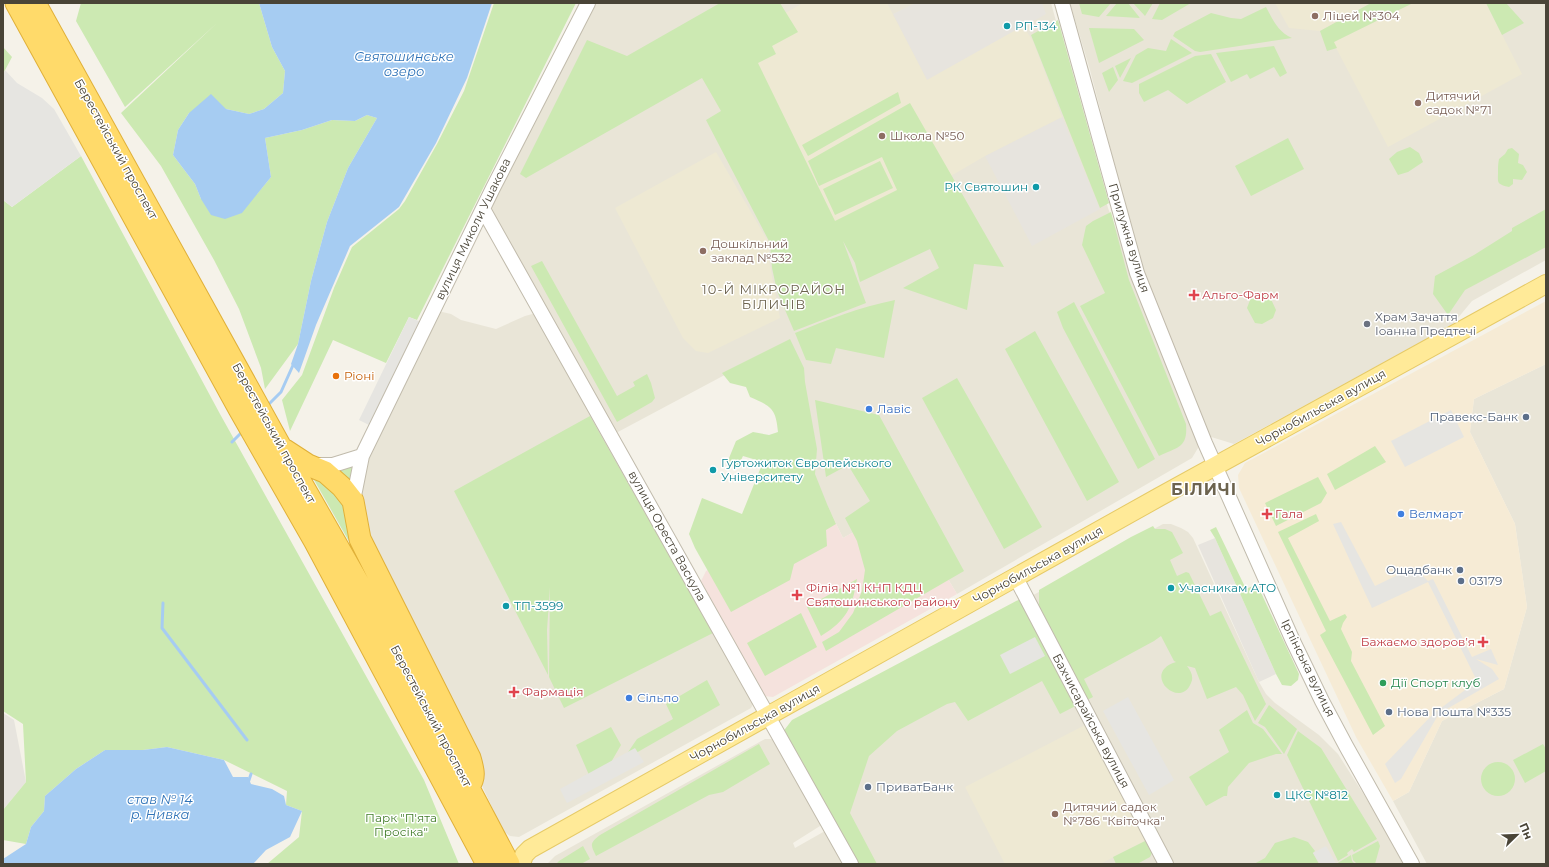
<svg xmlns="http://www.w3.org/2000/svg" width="1549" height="867" font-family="Montserrat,sans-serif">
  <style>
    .residential { fill: #e9e5d7 }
    .commercial { fill: #f6ebd5 }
    .industrial { fill: #e7e4de }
    .education { fill: #eee9d3 }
    .medical { fill: #f5e2dd }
    .green { fill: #cce9b2 }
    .parking { fill: #e6e5e1 }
    .water { fill: #a6ccf2 }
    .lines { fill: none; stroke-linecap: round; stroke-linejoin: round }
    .stream { stroke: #a6ccf2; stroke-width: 3 }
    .minor-casing { stroke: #c1bbac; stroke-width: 16 }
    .major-casing { stroke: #e6ca67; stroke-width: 20 }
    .highway-casing { stroke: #e0b039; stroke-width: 23 }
    .minor { stroke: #fff; stroke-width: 14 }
    .major { stroke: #ffea98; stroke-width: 18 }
    .highway { stroke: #ffda6a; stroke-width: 21 }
    .education-dot { fill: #8d6e63; stroke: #fff; stroke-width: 1.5 }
    .culture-dot { fill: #0f9aa8; stroke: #fff; stroke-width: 1.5 }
    .health-dot { fill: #e0444e; stroke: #fff; stroke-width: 1.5 }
    .worship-dot { fill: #6b7280; stroke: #fff; stroke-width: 1.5 }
    .food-dot { fill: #e8710a; stroke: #fff; stroke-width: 1.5 }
    .shop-dot { fill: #3f7fe0; stroke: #fff; stroke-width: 1.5 }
    .service-dot { fill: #5c6f8a; stroke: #fff; stroke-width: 1.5 }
    .leisure-dot { fill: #2e9e5b; stroke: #fff; stroke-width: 1.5 }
    .labels { text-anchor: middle; stroke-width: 3; stroke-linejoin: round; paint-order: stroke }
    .education-label { font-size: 12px; fill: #785e54; stroke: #fff; text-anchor: start }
    .culture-label { font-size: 12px; fill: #0d838f; stroke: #fff; text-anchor: start }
    .street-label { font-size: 12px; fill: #494437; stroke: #fff }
    .health-label { font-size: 12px; fill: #be3a42; stroke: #fff; text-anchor: start }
    .worship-label { font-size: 12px; fill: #5b616d; stroke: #fff; text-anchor: start }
    .food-label { font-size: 12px; fill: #c56008; stroke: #fff; text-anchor: start }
    .shop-label { font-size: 12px; fill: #366cbe; stroke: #fff; text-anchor: start }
    .service-label { font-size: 12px; fill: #4e5e75; stroke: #fff; text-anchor: start }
    .leisure-label { font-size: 12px; fill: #27864d; stroke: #fff; text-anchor: start }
    .park-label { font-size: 12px; fill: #417c29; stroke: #fff }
    .water-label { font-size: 13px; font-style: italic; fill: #2e72b7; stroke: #fff }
    .neighbourhood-label { font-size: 13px; letter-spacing: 1px; fill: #6c634e; stroke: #fff }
    .district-label { font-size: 16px; font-weight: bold; letter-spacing: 1px; fill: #6c634e; stroke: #fff }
  </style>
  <rect width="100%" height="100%" fill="#f5f2e9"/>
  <path class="residential" d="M 592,3 L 1051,3 L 1108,208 L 1197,438 L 1198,448 L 1192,458 L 957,594 L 903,504 L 843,538 L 827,505 L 749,362 L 616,433 L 488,208 Z
    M 1070,3 L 1546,3 L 1546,260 L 1472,301 L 1452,325 L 1234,444 L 1208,436 L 1141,266 L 1090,70 Z
    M 438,311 L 451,314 L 461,320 L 496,329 L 525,316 L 536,313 L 754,702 L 751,708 L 519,837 L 510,836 L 503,831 L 359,520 L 363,465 Z
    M 1546,364 L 1546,864 L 1427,864 L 1393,801 L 1409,792 L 1442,721 L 1504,689 L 1527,607 L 1515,524 L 1470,432 L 1474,399 Z
    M 1163,524 L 1171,524 L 1181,528 L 1188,532 L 1193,538 L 1259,682 L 1266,694 L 1275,703 L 1319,735 L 1338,754 L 1408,864 L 860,864 L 792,727 Z
    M 765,739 L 771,739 L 776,741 L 821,823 L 820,826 L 793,843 L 795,848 L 825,831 L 845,864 L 547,864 L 555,856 Z"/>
  <path class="commercial" d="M 1546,301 L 1546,364 L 1474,399 L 1470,432 L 1515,524 L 1527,607 L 1504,689 L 1442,721 L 1409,792 L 1393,801 L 1356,737 L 1239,488 L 1238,475 L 1245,463 Z"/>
  <path class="industrial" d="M 915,3 L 1042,3 L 1046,14 L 927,80 L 893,14 Z
    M 1062,117 L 1100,209 L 1032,246 L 985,156 Z
    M 1215,538 L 1276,674 L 1259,682 L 1198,545 Z
    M 3,713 L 14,720 L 26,782 L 3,810 Z"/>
  <path class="education" d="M 803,3 L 887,3 L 927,80 L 1023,26 L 1033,41 L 1062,117 L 985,156 L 806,261 L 722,103 L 752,32 Z
    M 1275,3 L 1371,3 L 1320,31 L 1289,28 Z
    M 1413,3 L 1486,3 L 1522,74 L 1388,147 L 1333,42 Z
    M 716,152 L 769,243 L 769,260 L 780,318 L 708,353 L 696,351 L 683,338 L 615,208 Z
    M 1085,725 L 1145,841 L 1100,864 L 1005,864 L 965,787 Z"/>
  <path class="medical" d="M 903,504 L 957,594 L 773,697 L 764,696 L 701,581 L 706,571 L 827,505 L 843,538 Z"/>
  <path class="green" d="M 81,3 L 259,3 L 272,47 L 285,71 L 283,93 L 264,109 L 249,114 L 226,109 L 189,113 L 178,130 L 173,155 L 195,184 L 201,199 L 257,194 L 271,177 L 265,138 L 302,130 L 332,120 L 355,121 L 367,115 L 377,118 L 348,168 L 327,222 L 311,281 L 298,344 L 265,389 L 261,368 L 239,309 L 214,260 L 161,166 L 121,113 L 217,23 L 125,107 L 76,21 Z
    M 494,3 L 576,3 L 417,320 L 409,317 L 386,363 L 333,340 L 290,431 L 282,400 L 302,375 L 334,288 L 352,247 L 399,209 L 405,201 L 437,144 L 464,91 Z
    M 720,3 L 780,3 L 798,32 L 772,46 L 776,54 L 758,63 L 835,221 L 897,190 L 882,157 L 819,186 L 808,161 L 910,103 L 1004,267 L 974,264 L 967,310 L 903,288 L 939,268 L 930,249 L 860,282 L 855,263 L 843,241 L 866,303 L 794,331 L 777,291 L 772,268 L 770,243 L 706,120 L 721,111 L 702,78 L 526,178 L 520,174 L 587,40 L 627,56 Z
    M 1079,3 L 1111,3 L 1099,17 L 1082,14 Z
    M 1117,3 L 1128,3 L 1140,18 L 1106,16 Z
    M 1133,3 L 1153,3 L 1145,16 Z
    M 1160,3 L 1191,3 L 1162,20 L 1152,19 Z
    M 1371,3 L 1413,3 L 1334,42 L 1337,48 L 1327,51 L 1320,31 Z
    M 1486,3 L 1506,3 L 1524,23 L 1502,35 Z
    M 1266,7 C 1273,20 1278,32 1292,38 L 1200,52 L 1195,51 L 1173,36 L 1175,32 L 1211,13 L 1231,18 L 1241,19 Z
    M 1058,20 L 1109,203 L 1100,208 L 1031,35 Z
    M 1089,28 L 1134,29 L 1144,40 L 1099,63 Z
    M 1171,39 L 1192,53 L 1132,83 L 1123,81 L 1136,55 L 1148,48 L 1166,51 Z
    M 1274,46 L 1287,73 L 1280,77 L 1274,67 L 1250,79 L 1247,74 L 1231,82 L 1216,53 Z
    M 3,47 L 12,57 L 3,74 Z
    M 1211,54 L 1226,82 L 1187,104 L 1168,90 L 1144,102 L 1139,93 L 1139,84 L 1195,56 Z
    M 1131,58 L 1120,78 L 1115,66 Z
    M 1113,67 L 1118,80 L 1109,92 L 1102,73 Z
    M 898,92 L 901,103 L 808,156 L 802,145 Z
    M 1288,138 L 1304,169 L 1251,196 L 1235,166 Z
    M 1410,147 L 1419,153 L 1423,162 L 1408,172 L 1398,175 L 1389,159 L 1397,152 Z
    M 1512,148 L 1519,154 L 1518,163 L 1523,165 L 1527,172 L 1522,180 L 1513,179 L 1513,184 L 1509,187 C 1496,184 1498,183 1498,172 C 1498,167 1498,164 1499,159 L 1505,154 L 1508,149 Z
    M 81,156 L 220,414 L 424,780 L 459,864 L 267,864 L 299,837 L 302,811 L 286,805 L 287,791 L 224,760 L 167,747 L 143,750 L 105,750 L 76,769 L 45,796 L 44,811 L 31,827 L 26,844 L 3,840 L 3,810 L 26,782 L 23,724 L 3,711 L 3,200 L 12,207 Z
    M 880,161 L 893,188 L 835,215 L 823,189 Z
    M 1546,209 L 1546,247 L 1465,290 L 1448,315 L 1433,294 L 1435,276 L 1474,255 L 1512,231 L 1512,228 Z
    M 1111,212 L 1129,280 L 1186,424 C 1188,448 1178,447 1159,456 L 1080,306 L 1105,293 L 1082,245 L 1086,226 L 1093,221 Z
    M 542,261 L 617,396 L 635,386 L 633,382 L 647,374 L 651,383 L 655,398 L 652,402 L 617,422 L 531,266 Z
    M 1261,294 L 1270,297 L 1276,310 L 1273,318 L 1262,324 L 1255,323 L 1247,308 L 1250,300 Z
    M 895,300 L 884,358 L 836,348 L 831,364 L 806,360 L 795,333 C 827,320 860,307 895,300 Z
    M 1074,302 L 1155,459 L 1138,469 L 1063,328 L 1057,312 Z
    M 1035,331 L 1119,482 L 1087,501 L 1005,349 Z
    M 790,339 L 804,368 L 805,382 L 817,449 L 815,474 L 827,504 L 836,524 L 826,530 L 827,546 L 794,564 L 790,580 L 731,612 L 695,548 L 689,534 L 702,498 L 742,514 L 763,462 L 743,456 L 737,468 L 727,463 L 736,441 L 753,432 L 769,435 L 778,432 C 776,408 771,406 750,397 L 746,387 L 730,383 L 722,373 Z
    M 957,378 L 1042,527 L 1004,549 L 922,398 Z
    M 815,400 L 879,415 L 964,571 L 826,651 L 822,642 L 839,632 L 853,613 L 862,591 L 865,570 L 857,541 L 845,518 L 870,501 L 848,465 L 826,477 Z
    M 590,416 L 713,633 L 564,708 L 549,677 L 550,587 L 547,630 L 548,675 L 454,491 Z
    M 1375,446 L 1386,462 L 1335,490 L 1327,474 Z
    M 355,465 L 350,484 L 335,472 Z
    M 1318,477 L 1327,493 L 1321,503 L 1276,526 L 1265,503 Z
    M 313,478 L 320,478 L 342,496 L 376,589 Z
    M 1316,514 L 1319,521 L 1288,538 L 1330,621 L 1345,614 L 1347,617 L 1343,623 L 1341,629 L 1352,652 L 1351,661 L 1385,726 L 1373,735 L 1320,635 L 1326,631 L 1278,532 Z
    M 1153,526 L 1155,529 L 1165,529 L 1172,532 L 1183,553 L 1170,560 L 1177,576 L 1186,572 L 1189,573 L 1210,616 L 1221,611 L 1266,704 L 1255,721 L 1243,695 L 1236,687 L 1207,699 L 1195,668 L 1187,666 C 1191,671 1194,677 1191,683 C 1180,711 1140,673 1176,662 L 1174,661 L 1161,636 L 1154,641 L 1084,679 L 1093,697 L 1060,714 L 1042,681 L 968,721 L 955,702 L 947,704 L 897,731 L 869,756 L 850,813 L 877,864 L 855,864 L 782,733 L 792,720 L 1022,598 L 1039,608 L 1039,590 L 1131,537 Z
    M 1216,527 L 1246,589 L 1257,584 L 1299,674 L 1298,680 L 1291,686 L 1282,685 L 1276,674 L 1215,538 L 1210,530 Z
    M 857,579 C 852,608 847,620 821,636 L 807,607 Z
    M 801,613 L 817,647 L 765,676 L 747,643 Z
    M 707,680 L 720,705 L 622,761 L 637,739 L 673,719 L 666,704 Z
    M 1269,705 L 1297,729 L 1284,754 L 1265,727 L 1258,723 Z
    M 1247,710 L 1253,723 L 1263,729 L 1282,754 L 1276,754 L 1249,763 L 1228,787 L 1227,796 L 1224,796 L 1206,806 L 1189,777 L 1229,752 L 1219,730 Z
    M 611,727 L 621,745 L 610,764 L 589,775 L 576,745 Z
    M 1298,731 L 1321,748 L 1377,839 L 1354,852 L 1352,849 L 1347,853 L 1348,855 L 1338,861 L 1287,755 Z
    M 759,744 L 770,764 L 723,792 L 709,795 L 596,856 C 590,844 590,843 600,835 Z
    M 1543,744 L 1546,749 L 1546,771 L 1525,783 L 1513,760 Z
    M1481 779a17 17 0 1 1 34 0a17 17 0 1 1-34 0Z
    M 1294,837 L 1308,842 L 1315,851 L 1313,853 L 1319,864 L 1254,864 L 1265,858 L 1275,843 Z
    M 1145,841 L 1152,853 L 1150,857 L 1137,864 L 1116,864 L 1113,857 Z
    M 1378,841 L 1380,846 L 1375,864 L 1357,864 L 1353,860 L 1352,855 Z
    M 583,846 L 590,859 L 581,864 L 556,864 L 559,861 Z
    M 1351,855 L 1352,861 L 1355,864 L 1336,864 Z"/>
  <path class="parking" d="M 5,70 L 17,83 L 42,98 L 54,109 L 81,156 L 12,207 L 3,200 L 3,74 Z
    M 409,317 L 421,322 L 371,426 L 359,420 Z
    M 1451,410 L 1464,437 L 1405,467 L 1391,441 Z
    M 1341,522 L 1375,586 L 1414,567 L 1428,581 L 1433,579 L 1472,657 L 1491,649 L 1498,665 L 1476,659 L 1492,669 L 1499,679 L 1445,710 L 1437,717 L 1401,779 L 1395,783 L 1385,764 L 1433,714 L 1477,681 L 1428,582 L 1372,608 L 1333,524 Z
    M 1035,637 L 1045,656 L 1010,674 L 1000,655 Z
    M 1128,697 L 1174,780 L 1149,795 L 1103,711 Z
    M 635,748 L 644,762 L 567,803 L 560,789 Z
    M 1326,846 L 1336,863 L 1336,864 L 1320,864 L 1313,853 Z"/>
  <path class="water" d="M 259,3 L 492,3 L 467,78 L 436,143 L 399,207 L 350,246 L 316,325 L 299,373 L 291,364 L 298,344 L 311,281 L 327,222 L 348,168 L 377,118 L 367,115 L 355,121 L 332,120 L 302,130 L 265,138 L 271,177 L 242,213 L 225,219 L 211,215 L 201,199 L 195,184 L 173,155 L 178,130 L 189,113 L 211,94 L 226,109 L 249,114 L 264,109 L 283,93 L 285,71 L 272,47 Z
    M 167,747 L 224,760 L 233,777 L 248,777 L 251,784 L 272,789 L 284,796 L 286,805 L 302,811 L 290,837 L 266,850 L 253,864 L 3,864 L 3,859 L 26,844 L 31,827 L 44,811 L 45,796 L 76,769 L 105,750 L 143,750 Z"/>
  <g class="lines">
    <path class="stream" d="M 266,407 L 281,392 L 294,363
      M 232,442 L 243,431
      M 163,603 L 162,628 L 247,740
      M 248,783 L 251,774"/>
    <g class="minor-casing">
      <path id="minor" d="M 1062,3 L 1137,273 L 1205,443 L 1293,641 L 1322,701 L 1346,746 L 1412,864
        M 483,209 L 851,864
        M 314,465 L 333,465 L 362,456
        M 353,501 L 362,456 L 493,188 L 588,3
        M 1016,578 L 1166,864"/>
    </g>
    <g class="major-casing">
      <path id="major" d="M 521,864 L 524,855 L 530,849 L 1159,497 L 1546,284"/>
    </g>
    <g class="highway-casing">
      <path id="highway" d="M 16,3 L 239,409 L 315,542 L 487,864
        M 35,3 L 282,449 L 386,631 L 509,864
        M 285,450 L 308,465 L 325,472 L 342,487 L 353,501 L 360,539 L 470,758 C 473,769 476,777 469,786"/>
    </g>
    <use href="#minor" class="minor"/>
    <use href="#major" class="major"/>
    <use href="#highway" class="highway"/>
  </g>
  <g class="education-dot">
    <circle cx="1315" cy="16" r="4"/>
    <circle cx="1418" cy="103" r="4"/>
    <circle cx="882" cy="136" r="4"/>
    <circle cx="703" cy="251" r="4"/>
    <circle cx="1055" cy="814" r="4"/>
  </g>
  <g class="culture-dot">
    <circle cx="1007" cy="26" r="4"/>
    <circle cx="1036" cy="187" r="4"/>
    <circle cx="713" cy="470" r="4"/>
    <circle cx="1171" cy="588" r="4"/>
    <circle cx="506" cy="606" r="4"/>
    <circle cx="1277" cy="795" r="4"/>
  </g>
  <g class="health-dot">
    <path d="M1192 289h4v4h4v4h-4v4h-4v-4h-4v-4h4z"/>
    <path d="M1265 508h4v4h4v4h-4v4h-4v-4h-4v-4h4z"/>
    <path d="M795 589h4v4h4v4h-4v4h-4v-4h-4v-4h4z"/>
    <path d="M1481 636h4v4h4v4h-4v4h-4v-4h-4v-4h4z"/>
    <path d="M512 686h4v4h4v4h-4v4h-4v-4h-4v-4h4z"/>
  </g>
  <circle class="worship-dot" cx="1367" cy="324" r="4"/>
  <circle class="food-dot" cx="336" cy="376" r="4"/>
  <g class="shop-dot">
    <circle cx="869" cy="409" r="4"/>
    <circle cx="1401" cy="514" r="4"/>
    <circle cx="629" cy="698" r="4"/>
  </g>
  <g class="service-dot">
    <circle cx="1526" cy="417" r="4"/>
    <circle cx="1460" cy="570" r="4"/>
    <circle cx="1461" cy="581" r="4"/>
    <circle cx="1389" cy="712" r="4"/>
    <circle cx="868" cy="787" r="4"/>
  </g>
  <circle class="leisure-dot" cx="1383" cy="683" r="4"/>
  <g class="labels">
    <g class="education-label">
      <text x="1323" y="20">Ліцей №304</text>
      <text x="1426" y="100">Дитячий<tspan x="1426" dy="14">садок №71</tspan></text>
      <text x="890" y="140">Школа №50</text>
      <text x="711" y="248">Дошкільний<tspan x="711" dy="14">заклад №532</tspan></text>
      <text x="1063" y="811">Дитячий садок<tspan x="1063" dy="14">№786 "Квіточка"</tspan></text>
    </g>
    <g class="culture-label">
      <text x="1015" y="30">РП-134</text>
      <text x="1028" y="191" text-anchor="end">РК Святошин</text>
      <text x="721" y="467">Гуртожиток Європейського<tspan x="721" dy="14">Університету</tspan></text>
      <text x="1179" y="592">Учасникам АТО</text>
      <text x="514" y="610">ТП-3599</text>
      <text x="1285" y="799">ЦКС №812</text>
    </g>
    <g class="street-label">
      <text transform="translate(116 149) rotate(61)" y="4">Берестейський проспект</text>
      <text transform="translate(473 229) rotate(-64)" y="4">вулиця Миколи Ушакова</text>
      <text transform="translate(1129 238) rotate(73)" y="4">Прилужна вулиця</text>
      <text transform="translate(1321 408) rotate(-29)" y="4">Чорнобильська вулиця</text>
      <text transform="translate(274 433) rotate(61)" y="4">Берестейський проспект</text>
      <text transform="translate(667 536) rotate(61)" y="4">вулиця Ореста Васкула</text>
      <text transform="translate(1038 565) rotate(-29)" y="4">Чорнобильська вулиця</text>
      <text transform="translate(1308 668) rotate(64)" y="4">Ірпінська вулиця</text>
      <text transform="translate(431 716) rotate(62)" y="4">Берестейський проспект</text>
      <text transform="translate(1091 721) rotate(62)" y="4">Бахчисарайська вулиця</text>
      <text transform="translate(755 723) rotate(-29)" y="4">Чорнобильська вулиця</text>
    </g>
    <g class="health-label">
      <text x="1202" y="299">Альго-Фарм</text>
      <text x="1275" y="518">Гала</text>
      <text x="806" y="592">Філія №1 КНП КДЦ<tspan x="806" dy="14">Святошинського району</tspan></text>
      <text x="1475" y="646" text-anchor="end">Бажаємо здоровʼя</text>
      <text x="522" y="696">Фармація</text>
    </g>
    <g class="worship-label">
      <text x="1375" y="321">Храм Зачаття<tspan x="1375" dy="14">Іоанна Предтечі</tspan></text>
    </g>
    <g class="food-label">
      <text x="344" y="380">Ріоні</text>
    </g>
    <g class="shop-label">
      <text x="877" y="413">Лавіс</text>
      <text x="1409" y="518">Велмарт</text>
      <text x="637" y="702">Сільпо</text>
    </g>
    <g class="service-label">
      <text x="1518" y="421" text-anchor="end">Правекс-Банк</text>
      <text x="1452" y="574" text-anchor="end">Ощадбанк</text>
      <text x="1469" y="585">03179</text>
      <text x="1397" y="716">Нова Пошта №335</text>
      <text x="876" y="791">ПриватБанк</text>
    </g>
    <g class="leisure-label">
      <text x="1391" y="687">Дії Спорт клуб</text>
    </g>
    <g class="park-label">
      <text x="401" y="822">Парк "П'ята<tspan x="401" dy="14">Просіка"</tspan></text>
    </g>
    <g class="water-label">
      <text x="404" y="61">Святошинське<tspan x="404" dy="15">озеро</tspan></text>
      <text x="160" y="804">став № 14<tspan x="160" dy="15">р. Нивка</tspan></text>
    </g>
    <g class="neighbourhood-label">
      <text x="774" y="294">10-Й МІКРОРАЙОН<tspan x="774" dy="15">БІЛИЧІВ</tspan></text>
    </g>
    <g class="district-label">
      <text x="1204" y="495">БІЛИЧІ</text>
    </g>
  </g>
  <rect width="1549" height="867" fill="none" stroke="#494437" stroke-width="8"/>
  <g transform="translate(1517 835) rotate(67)" stroke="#ffffff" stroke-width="3" paint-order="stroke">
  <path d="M0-3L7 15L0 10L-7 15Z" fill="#494437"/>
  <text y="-6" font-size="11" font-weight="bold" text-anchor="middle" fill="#494437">Пн</text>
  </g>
</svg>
